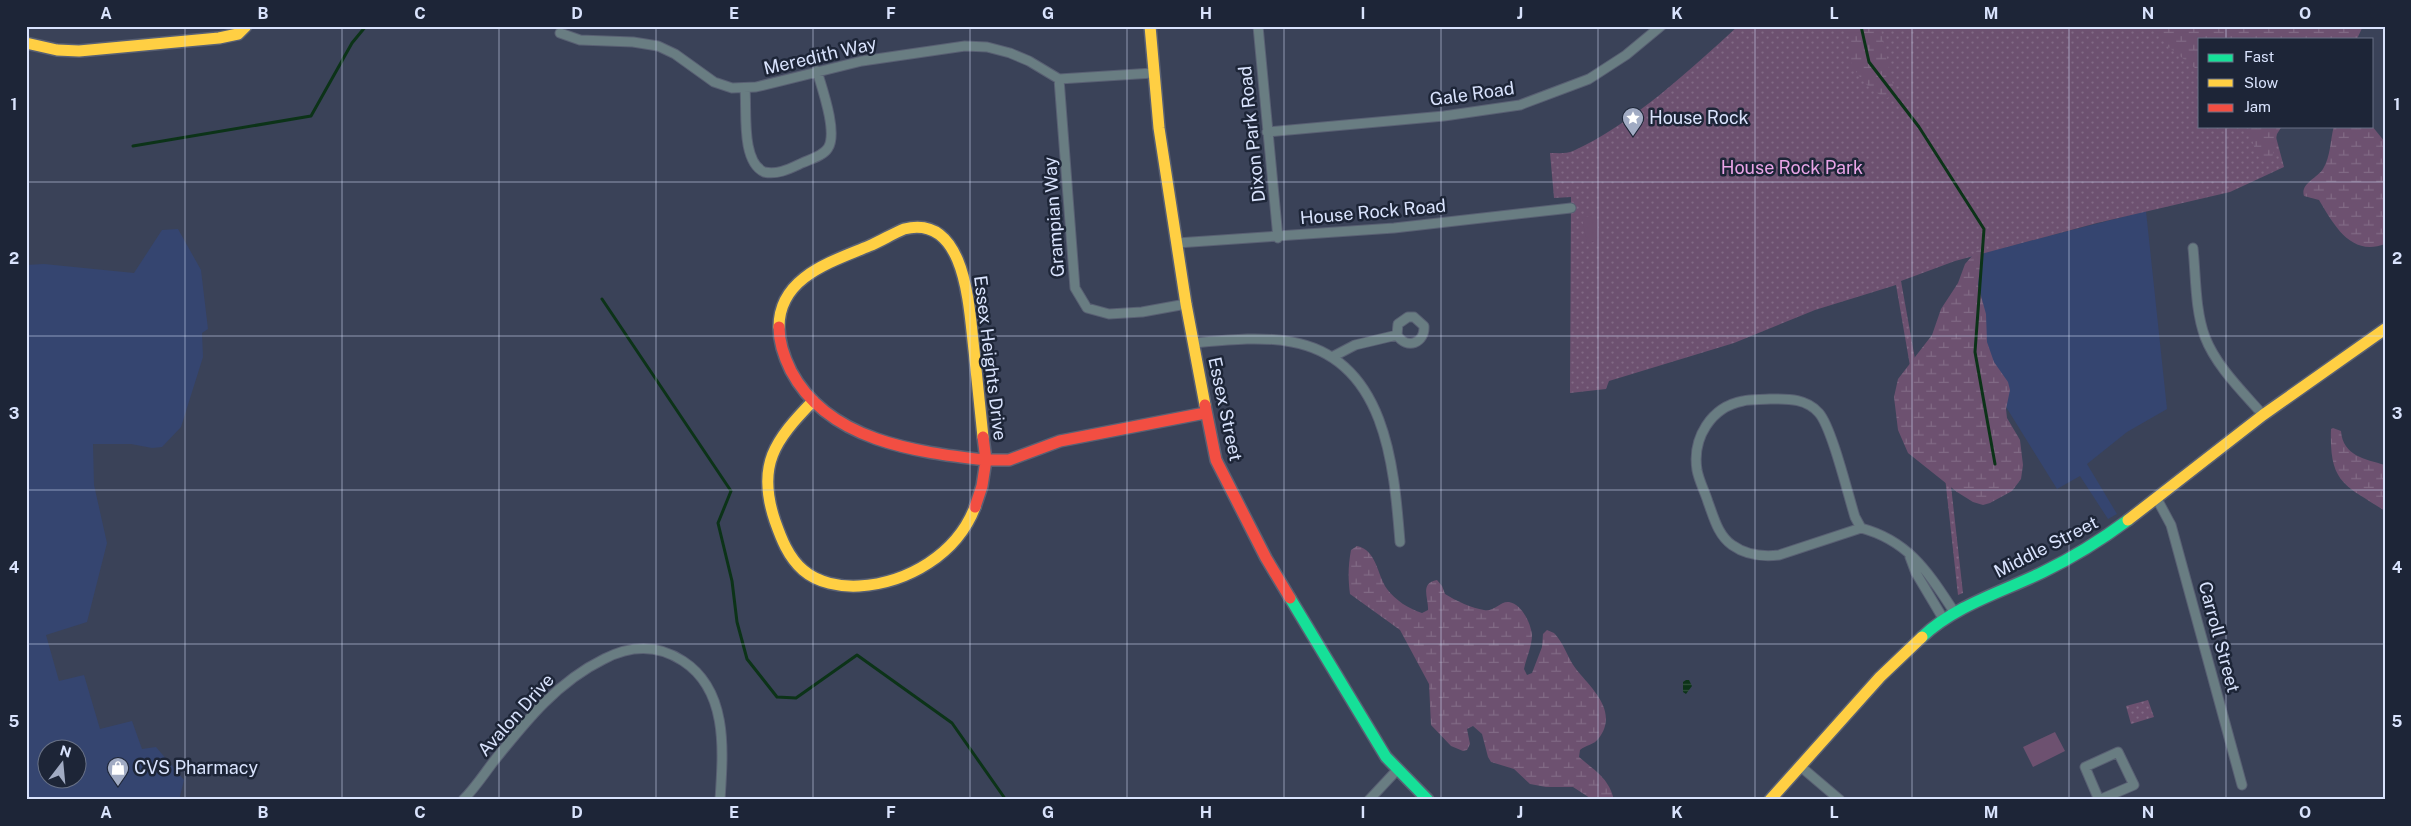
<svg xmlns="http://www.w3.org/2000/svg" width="2411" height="826" font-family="'Public Sans',sans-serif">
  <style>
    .built { fill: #354570; fill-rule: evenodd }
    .grass { fill: url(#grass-dots) }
    .wetland { fill: url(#wetland-marsh) }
    .garden { fill: #6d5170 }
    .water { fill: url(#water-rules) }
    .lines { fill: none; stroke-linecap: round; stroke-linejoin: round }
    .stream { stroke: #0c3318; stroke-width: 3 }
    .street-casing { stroke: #596073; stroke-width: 11 }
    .fast-casing { stroke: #596073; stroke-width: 14 }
    .slow-casing { stroke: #596073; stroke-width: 14 }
    .jam-casing { stroke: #596073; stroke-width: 14 }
    .street { stroke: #697d82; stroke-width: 9 }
    .fast { stroke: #16e098; stroke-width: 11 }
    .slow { stroke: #ffcf43; stroke-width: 11 }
    .jam { stroke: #f24e42; stroke-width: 11 }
    .grid { fill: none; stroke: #d9e3fd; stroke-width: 1; stroke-opacity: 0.55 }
    .labels { text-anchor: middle; stroke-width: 5; stroke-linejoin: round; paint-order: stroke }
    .street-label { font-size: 18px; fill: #d9e3fd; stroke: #1d2537 }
    .poi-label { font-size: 18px; fill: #d9e3fd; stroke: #1d2537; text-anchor: start }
    .park-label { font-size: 18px; fill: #eaa5e8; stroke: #1d2537 }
    .neatline { fill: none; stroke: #d9e3fd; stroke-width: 2 }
    .grid-label { font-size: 16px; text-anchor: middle; font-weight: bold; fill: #d9e3fd }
  </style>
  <defs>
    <pattern id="grass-dots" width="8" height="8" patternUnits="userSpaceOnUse" patternTransform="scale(1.25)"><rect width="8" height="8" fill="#6d5170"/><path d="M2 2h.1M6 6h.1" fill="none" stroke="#816a85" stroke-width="1.8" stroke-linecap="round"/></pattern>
    <pattern id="wetland-marsh" width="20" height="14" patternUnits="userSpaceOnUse" patternTransform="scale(1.25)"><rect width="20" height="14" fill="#6d5170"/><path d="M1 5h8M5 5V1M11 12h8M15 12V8" fill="none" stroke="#816a85"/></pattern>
    <pattern id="water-rules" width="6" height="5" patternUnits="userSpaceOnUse" patternTransform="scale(1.25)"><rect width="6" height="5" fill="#0c3318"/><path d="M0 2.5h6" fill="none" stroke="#2f503a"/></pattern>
  </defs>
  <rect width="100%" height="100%" fill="#3a4258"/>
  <path class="built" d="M 2146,211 L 2167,409 L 2127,432 L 2087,464 L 2117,514 L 2108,519 L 2080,476 L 2057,489 L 1975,357 L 1971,256 Z
    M 178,229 L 201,270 L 208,329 L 202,333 L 203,357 L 181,427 L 162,447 L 152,448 L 131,444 L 93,444 L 94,485 L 107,543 L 87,622 L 46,635 L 59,681 L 84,675 L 100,729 L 132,721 L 142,749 L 156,747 L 184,780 L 179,800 L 26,800 L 26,265 L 44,264 L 134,273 L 162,230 ZM 48,748 L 78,748 L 78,778 L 48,778 Z"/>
  <path class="grass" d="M 1738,26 L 2328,26 L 2200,39 L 2200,126 L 2273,126 L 2284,167 L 2230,192 L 2097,223 L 1955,261 L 1901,281 L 1920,387 L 1950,477 L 1963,593 L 1958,595 L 1945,477 L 1910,366 L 1896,285 L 1815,310 L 1734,343 L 1609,381 L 1606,389 L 1570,393 L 1571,197 L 1554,198 L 1550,153 C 1557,153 1567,154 1573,151 C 1631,125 1691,69 1738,26 Z
    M 2148,700 L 2154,717 L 2131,724 L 2126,706 Z"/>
  <path class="wetland" d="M 1851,26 L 1880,26 L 1894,90 L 1893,95 L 1887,98 C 1871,92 1858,78 1851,62 C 1847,52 1851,37 1851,26 Z
    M 2153,26 L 2363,26 L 2357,39 L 2200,39 L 2200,72 L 2166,45 Z
    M 2248,126 L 2282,126 L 2277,134 L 2271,163 C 2255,166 2253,138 2248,126 Z
    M 2334,126 L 2372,126 L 2385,142 L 2385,244 C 2351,257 2334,225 2319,200 L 2304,196 C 2300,184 2317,178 2323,169 C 2331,156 2330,140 2334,126 Z
    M 1979,248 L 1982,250 L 1978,285 L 1986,314 L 1987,342 L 1994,362 L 2008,382 L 2010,390 L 2006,409 L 2007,418 L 2020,440 L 2023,465 L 2021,479 L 2012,491 L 1990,503 L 1983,505 L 1973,502 L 1957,492 L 1908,453 L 1898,430 L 1894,397 L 1898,379 L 1932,335 L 1941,309 L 1958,283 L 1965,264 Z
    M 2333,428 L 2341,431 C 2343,456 2365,459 2385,465 L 2385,511 C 2345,485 2329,484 2331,429 Z
    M 1357,546 C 1377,550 1377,575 1387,589 C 1395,600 1409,609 1422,613 L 1428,610 C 1429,599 1419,583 1437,580 L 1442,586 L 1445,594 C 1456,601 1472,608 1484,610 C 1494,612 1500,601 1509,602 C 1522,604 1531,624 1532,635 C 1532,646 1526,659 1524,669 L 1527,675 L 1532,673 L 1542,647 L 1543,634 L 1547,630 L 1554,633 C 1564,643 1567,657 1576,669 C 1591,688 1619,711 1599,738 C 1594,745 1586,745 1580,750 L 1579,757 C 1595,771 1609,778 1614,800 L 1593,800 L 1573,787 L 1546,787 L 1530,784 L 1514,769 L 1491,762 L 1488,757 L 1482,734 L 1473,726 L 1467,729 L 1470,744 L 1467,750 L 1463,751 L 1451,746 L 1431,725 L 1429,684 L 1400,630 L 1350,594 C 1348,579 1348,566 1351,550 Z"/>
  <path class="garden" d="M 1596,215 L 1601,241 L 1587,243 L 1582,218 Z
    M 2055,732 L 2065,751 L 2033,767 L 2023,747 Z"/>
  <path class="water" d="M 1686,680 L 1689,680 L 1692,686 L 1686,694 L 1683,692 L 1683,682 Z"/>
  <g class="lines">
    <path class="stream" d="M 1861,26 L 1869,62 L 1919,127 L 1984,229 L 1975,352 L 1995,464
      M 133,146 L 311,116 L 352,43 L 366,26
      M 602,299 L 731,491 L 718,523 L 732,581 L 737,622 L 747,659 L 777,697 L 796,698 L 857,655 L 952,723 L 1006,800"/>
    <g class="street-casing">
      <path id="street" d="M 1258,26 L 1278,238
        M 560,33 L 580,40 L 633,42 L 658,46 L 675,54 L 714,82 L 732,88 L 756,87 L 862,61 L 965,46 L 987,47 L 1010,53 L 1029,61 L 1059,79 L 1153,73
        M 1059,79 L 1075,288 L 1087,308 L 1109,314 L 1142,312 L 1186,304
        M 745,89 C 747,112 741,161 764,172 C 778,175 789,169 802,163 C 811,159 823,156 828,148 C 838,133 822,88 817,71
        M 1267,132 L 1444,116 L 1520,105 L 1589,79 L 1626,55 L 1661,26
        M 1177,243 L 1394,228 L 1571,208
        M 2193,248 C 2196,277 2195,310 2205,337 C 2216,366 2243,392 2263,415
        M 1193,343 C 1226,340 1260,336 1292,342 C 1386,359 1394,466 1400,542
        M 1332,357 L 1355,345 L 1397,335 L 1398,324 L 1408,317 L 1414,317 L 1424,326 C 1425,343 1407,350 1397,335
        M 2157,499 L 2171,525 L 2242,785
        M 1861,528 L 1779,555 C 1762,557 1746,555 1732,545 C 1718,535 1714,518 1708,502 C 1705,492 1699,481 1697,470 C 1692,438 1711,407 1743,401 C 1752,399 1761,400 1770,399 C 1787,399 1806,398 1819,413 C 1832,428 1848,495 1855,517 L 1861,528 C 1910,541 1929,574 1955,613
        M 1910,557 L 1916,573 L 1944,620
        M 2118,752 L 2134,785 L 2099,800 L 2085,767 Z
        M 1800,766 L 1840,800
        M 463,800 C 475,788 484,774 494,761 C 526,721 557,682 604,659 C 631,645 657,644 683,661 C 729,691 723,752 720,800
        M 1369,800 L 1397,770"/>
    </g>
    <g class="fast-casing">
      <path id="fast" d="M 1290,598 L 1386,757 L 1428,800
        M 1922,637 C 1956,605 2002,592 2043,572 C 2074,557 2101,540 2128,520"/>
    </g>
    <g class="slow-casing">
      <path id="slow" d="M 1150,26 L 1159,128 L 1186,304 L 1205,405
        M 26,43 L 57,50 L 79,51 L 219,38 L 238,34 L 246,26
        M 779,327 C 779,277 831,262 869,246 C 881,241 892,234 904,229 C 967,213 969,310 974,350 C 977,379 980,408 983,437
        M 813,401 C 775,440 756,465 775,521 C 781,538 788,557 803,570 C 818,583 840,587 859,586 C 908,583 957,554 975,507
        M 2128,520 L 2263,415 L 2385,329
        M 1770,800 L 1880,677 L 1922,637"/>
    </g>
    <g class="jam-casing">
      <path id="jam" d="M 779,327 C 779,343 784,357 791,371 C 828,441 916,452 986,460 L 982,486 L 975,507
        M 1205,405 L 1216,460 L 1266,558 L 1290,598
        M 983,437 L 986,460 L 1009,460 L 1060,441 L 1205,413"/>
    </g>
    <use href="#street" class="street"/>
    <use href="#fast" class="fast"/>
    <use href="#slow" class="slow"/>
    <use href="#jam" class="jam"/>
  </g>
  <path class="grid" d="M 185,26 L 185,800M 342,26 L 342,800M 499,26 L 499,800M 656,26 L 656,800M 813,26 L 813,800M 970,26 L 970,800M 1127,26 L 1127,800M 1284,26 L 1284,800M 1441,26 L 1441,800M 1598,26 L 1598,800M 1755,26 L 1755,800M 1912,26 L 1912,800M 2069,26 L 2069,800M 2226,26 L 2226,39M 2226,126 L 2226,800M 26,182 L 2385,182M 26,336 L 2385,336M 26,490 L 2385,490M 26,644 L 2385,644"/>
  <defs>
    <g id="sight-pin" transform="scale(1.125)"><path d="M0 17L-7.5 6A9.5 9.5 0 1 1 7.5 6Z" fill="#a1abc3" stroke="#1d2537"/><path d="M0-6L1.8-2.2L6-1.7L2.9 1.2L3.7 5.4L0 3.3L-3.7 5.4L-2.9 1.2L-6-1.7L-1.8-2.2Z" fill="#fff"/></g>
    <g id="shop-pin" transform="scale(1.125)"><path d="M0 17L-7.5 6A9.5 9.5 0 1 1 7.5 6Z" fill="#a1abc3" stroke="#1d2537"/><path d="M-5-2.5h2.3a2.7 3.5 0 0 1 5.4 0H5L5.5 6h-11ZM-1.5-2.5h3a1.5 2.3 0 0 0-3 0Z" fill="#fff"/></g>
  </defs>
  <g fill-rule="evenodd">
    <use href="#sight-pin" x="1633" y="118"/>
    <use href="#shop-pin" x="118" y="768"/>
  </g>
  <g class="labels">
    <g class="street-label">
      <text transform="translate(820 56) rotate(-13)" y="6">Meredith Way</text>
      <text transform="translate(1472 94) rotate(-8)" y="6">Gale Road</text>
      <text transform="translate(1252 134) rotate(-96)" y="6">Dixon Park Road</text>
      <text transform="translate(1373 212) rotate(-5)" y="6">House Rock Road</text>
      <text transform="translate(1054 217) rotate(-94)" y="6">Grampian Way</text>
      <text transform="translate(990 358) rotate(83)" y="6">Essex Heights Drive</text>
      <text transform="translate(1225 409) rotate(78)" y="6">Essex Street</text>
      <text transform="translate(2046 547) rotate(-27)" y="6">Middle Street</text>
      <text transform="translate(2219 637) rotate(75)" y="6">Carroll Street</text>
      <text transform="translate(516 715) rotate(-48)" y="6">Avalon Drive</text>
    </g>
    <g class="poi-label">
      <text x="1649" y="124">House Rock</text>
      <text x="134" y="774">CVS Pharmacy</text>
    </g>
    <g class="park-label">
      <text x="1792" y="174">House Rock Park</text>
    </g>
  </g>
  <rect width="2411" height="826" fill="none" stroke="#1d2537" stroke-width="55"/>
  <rect x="2198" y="38" width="175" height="90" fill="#1d2537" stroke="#687186"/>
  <rect x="2208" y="54" width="25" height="8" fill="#16e098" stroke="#687186"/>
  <text x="2244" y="62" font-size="15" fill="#d9e3fd">Fast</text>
  <rect x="2208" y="79" width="25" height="8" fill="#ffcf43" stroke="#687186"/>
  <text x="2244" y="88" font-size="15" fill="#d9e3fd">Slow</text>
  <rect x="2208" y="104" width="25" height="8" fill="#f24e42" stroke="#687186"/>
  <text x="2244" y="112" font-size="15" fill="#d9e3fd">Jam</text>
  <g transform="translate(62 764) rotate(16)"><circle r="24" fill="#1d2537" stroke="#687186"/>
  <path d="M0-4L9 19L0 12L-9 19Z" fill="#a1abc3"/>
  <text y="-8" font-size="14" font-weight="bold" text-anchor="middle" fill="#d9e3fd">N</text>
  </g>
  <rect x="28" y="28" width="2356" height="770" class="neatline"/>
  <g class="grid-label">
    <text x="106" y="19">A</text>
    <text x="263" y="19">B</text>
    <text x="420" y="19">C</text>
    <text x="577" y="19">D</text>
    <text x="734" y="19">E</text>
    <text x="891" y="19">F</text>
    <text x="1048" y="19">G</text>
    <text x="1206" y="19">H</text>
    <text x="1363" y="19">I</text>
    <text x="1520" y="19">J</text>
    <text x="1677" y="19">K</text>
    <text x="1834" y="19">L</text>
    <text x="1991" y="19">M</text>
    <text x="2148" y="19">N</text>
    <text x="2305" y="19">O</text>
    <text x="14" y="110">1</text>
    <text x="2397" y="110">1</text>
    <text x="14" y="264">2</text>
    <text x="2397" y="264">2</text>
    <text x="14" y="419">3</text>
    <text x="2397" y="419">3</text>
    <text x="14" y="573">4</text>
    <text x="2397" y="573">4</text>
    <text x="14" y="727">5</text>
    <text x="2397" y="727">5</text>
    <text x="106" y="818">A</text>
    <text x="263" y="818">B</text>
    <text x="420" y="818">C</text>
    <text x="577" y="818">D</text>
    <text x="734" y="818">E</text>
    <text x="891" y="818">F</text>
    <text x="1048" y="818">G</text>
    <text x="1206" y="818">H</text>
    <text x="1363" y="818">I</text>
    <text x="1520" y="818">J</text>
    <text x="1677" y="818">K</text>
    <text x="1834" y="818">L</text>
    <text x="1991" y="818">M</text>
    <text x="2148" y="818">N</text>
    <text x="2305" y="818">O</text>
  </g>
</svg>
